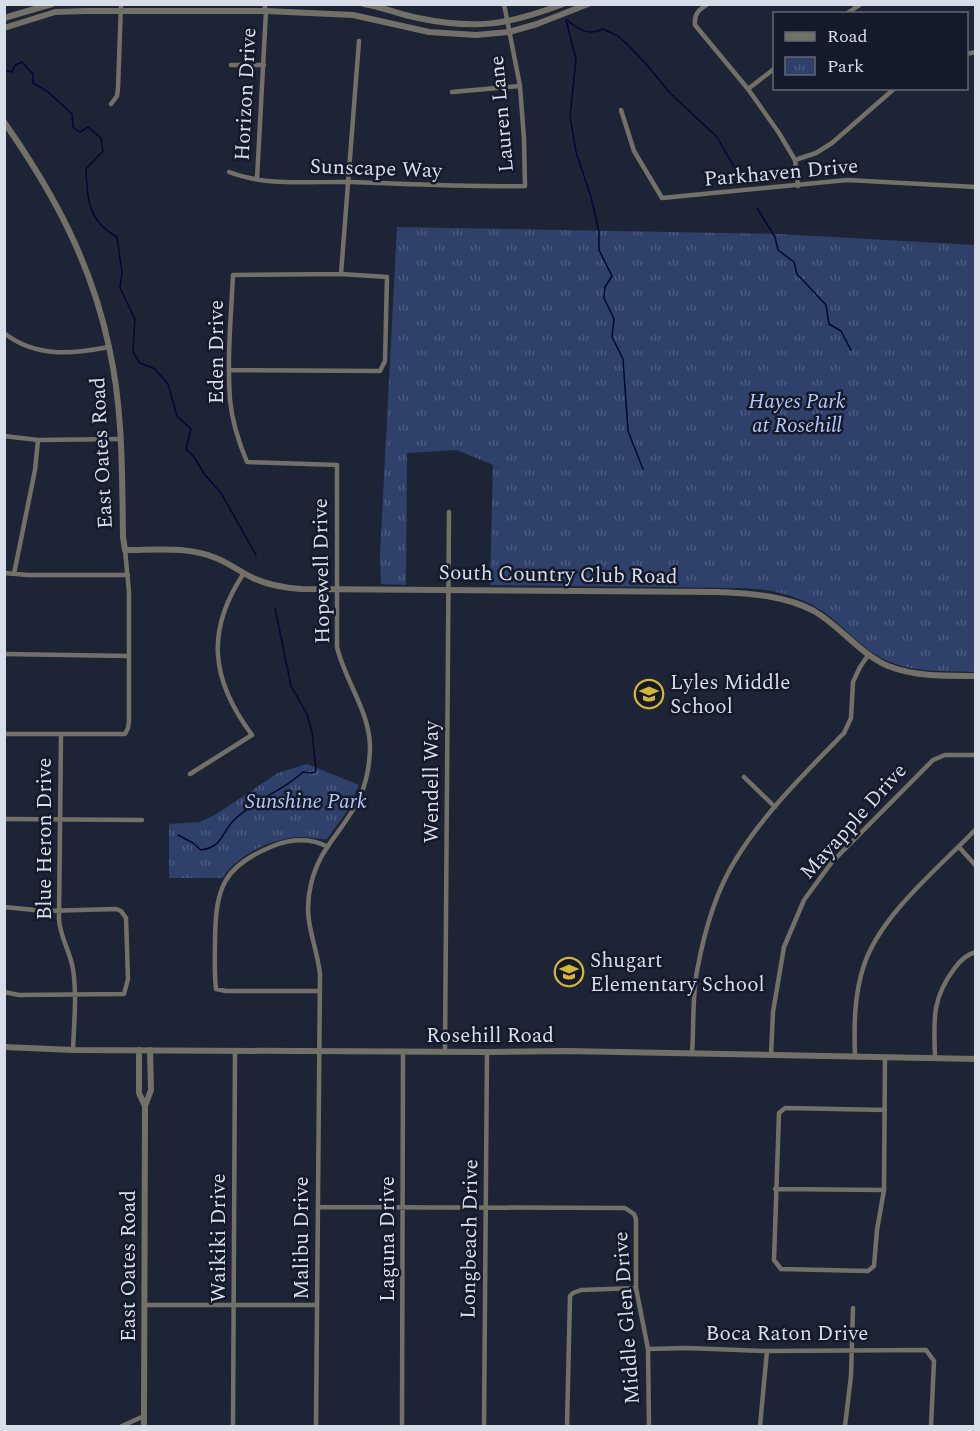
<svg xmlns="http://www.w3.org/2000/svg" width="980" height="1431" font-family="Spectral,serif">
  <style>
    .park { fill: url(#park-tufts) }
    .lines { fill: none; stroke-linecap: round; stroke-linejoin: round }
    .stream { stroke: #020733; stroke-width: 1.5 }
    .minor { stroke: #737167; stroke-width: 4.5 }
    .tertiary { stroke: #737167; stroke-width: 6 }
    .labels { text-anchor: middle; stroke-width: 5; stroke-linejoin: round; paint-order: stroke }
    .street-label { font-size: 21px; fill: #d8dee9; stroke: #141a2a }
    .park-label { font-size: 21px; font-style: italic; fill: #b4c9f9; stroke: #141a2a }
    .poi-label { font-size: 21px; fill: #d8dee9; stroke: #141a2a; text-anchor: start }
  </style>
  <defs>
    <pattern id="park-tufts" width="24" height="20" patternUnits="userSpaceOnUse" patternTransform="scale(1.5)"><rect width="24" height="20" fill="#2f406b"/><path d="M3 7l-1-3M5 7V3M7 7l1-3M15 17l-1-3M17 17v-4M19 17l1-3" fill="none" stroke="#4c5b80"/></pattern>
  </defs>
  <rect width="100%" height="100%" fill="#1d2435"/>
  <path class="park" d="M 397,227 L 779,234 L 975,245 L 975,672 C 943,671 911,673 881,658 C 861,647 846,629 828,615 C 802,596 773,589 742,588 L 490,585 L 493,465 L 457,450 L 407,453 L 406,585 L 381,584 L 380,554 Z
    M 307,764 L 359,785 L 347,811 L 327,839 C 318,840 308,836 299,837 C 270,839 239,854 222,878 L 169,878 L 169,824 L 199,822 L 215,815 L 278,773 Z"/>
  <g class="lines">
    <path class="stream" d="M 566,20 L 576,59 L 570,116 L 576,152 L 591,197 L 599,232 L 599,250 L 612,276 L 605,287 L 604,298 L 614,319 L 612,337 L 623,359 L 628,431 L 643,469
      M 567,20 C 579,30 589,36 603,29 L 618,36 L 629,46 L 647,65 L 670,93 L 717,137 L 741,179
      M 4,70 L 12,72 L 15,65 L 22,62 L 33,74 L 33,83 L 47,91 L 72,114 L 73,127 L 80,132 L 88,127 L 101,138 L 103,151 L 86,169 C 87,199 88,221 117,237 L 122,272 L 120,288 L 135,319 L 133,352 L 140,363 L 155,369 L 168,384 L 177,416 L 191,429 L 186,449 L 194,457 L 205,475 L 221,493 L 256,555
      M 757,208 L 775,237 L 778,250 L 794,262 L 797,274 L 826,305 L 829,324 L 841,331 L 851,350
      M 178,835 L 193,843 L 201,850 C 223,847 221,833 234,820 C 254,800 283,791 303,772 L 311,773 L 315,772 L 316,768 L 312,733 L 307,714 L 291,686 L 275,608"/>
    <path class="minor" d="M 708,4 C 699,10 694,13 695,25 L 748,89 L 779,133 L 795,160 L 798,186
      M 846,14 L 861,4
      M 966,54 L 976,52
      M 231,65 L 264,65
      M 748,89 L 774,69
      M 452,92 L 520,86
      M 111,104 L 117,96 L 118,88 L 121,4
      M 621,110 L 634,151 L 662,198 L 847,180 L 976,187
      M 795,160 L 816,153 L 832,143 L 895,88
      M 229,172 C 267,187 310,181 351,182 C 409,184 466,187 525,186 L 524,139 L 520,86 L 504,4
      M 257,179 L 266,11 L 264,4
      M 341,274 L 359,41
      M 4,333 C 36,358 72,354 109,347
      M 231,370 L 380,371 L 385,361 L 387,277 L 341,274 L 233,275 C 231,316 227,359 230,400 C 232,421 239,443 247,462 L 337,465 L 337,647 C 345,681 369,710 370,746 C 370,767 365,791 354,808 C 338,836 319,850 311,884 C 302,921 316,940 320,974 L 316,1426
      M 4,436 L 38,440 L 121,439
      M 4,573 L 28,575 L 128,575
      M 14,574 L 35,470 L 38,440
      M 4,654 L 129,656
      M 4,734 L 125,734 L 128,728 L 129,721 L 129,592 L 125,550
      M 61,735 L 59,919 C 60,937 70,951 73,969 C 77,995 74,1023 73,1050
      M 190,774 L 252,735 C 211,680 205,631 244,573
      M 744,777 L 775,807
      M 4,819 L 142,820
      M 959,847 L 976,866
      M 4,907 L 45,911 L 116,909 L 121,911 L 126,918 L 128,979 L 124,994 L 19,995 L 4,992
      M 319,991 L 226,991 L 216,989 C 214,972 215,955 215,938 C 216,888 223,866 273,846 C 291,839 309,838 326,846
      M 445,1052 L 449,512
      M 692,1054 C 694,1027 692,998 697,971 C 704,933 715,892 736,859 C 765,812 806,772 844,733 L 851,718 L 853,682 L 860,667 L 869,654
      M 771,1055 L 773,1012 L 784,947 L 804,900 L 832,862 L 933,760 L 945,755 L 976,755
      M 855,1057 C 854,1026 854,995 864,965 C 881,914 939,868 976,829
      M 935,1058 C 934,1021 931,1000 954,969 C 959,962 967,954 976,952
      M 885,1110 L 785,1108 L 779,1113 L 774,1260 L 781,1269 L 868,1271 L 874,1266 L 877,1230 L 884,1190 L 885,1057
      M 775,1189 L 884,1190
      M 318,1207 L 625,1208 L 634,1214 L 636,1219 L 636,1288 L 648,1349 L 649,1426
      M 144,1305 L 317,1305
      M 648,1349 L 686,1348 L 767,1351 L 926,1350 L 934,1361 L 931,1426
      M 122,1426 L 144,1416
      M 233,1426 L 235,1050
      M 402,1426 L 403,1051
      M 484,1426 L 487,1052
      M 567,1426 L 570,1296 L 573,1293 L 581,1290 L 636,1288
      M 760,1426 L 767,1351
      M 845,1426 L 851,1376 L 853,1308"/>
    <path class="tertiary" d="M 364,4 C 383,7 400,15 418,18 C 476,30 508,25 563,4
      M 4,18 L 52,4
      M 4,28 L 55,12 L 86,11 L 266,11 L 353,15 L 429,32 L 476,35 L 509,32 L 537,24 L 588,4
      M 4,122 C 53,192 91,262 109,347 C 123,409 122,473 123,537 L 125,550 C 155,550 188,546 216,558 C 229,563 240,572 253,578 C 268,585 285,588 302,589 L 719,592 C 752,594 784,595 814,611 C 840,626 860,654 888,666 C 916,677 946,676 976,676
      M 4,1047 L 73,1050 L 487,1052 L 566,1051 L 976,1059
      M 139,1050 L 139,1093 L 145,1106
      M 144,1426 L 145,1106 L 151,1090 L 150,1050"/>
  </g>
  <defs>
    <g id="school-ring" transform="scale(1.5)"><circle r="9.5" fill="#141a2a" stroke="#d3b635" stroke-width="1.5"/><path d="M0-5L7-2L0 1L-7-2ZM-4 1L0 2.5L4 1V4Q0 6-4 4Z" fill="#d3b635"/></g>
  </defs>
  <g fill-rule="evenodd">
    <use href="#school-ring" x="649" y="694"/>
    <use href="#school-ring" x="569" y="972"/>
  </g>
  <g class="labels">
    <g class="street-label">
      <text transform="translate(245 94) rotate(-87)" y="7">Horizon Drive</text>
      <text transform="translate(501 114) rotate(-95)" y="7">Lauren Lane</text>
      <text transform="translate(376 168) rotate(2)" y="7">Sunscape Way</text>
      <text transform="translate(781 172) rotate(-5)" y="7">Parkhaven Drive</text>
      <text transform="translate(216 352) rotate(-90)" y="7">Eden Drive</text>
      <text transform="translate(101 453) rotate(-93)" y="7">East Oates Road</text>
      <text transform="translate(321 571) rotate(-91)" y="7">Hopewell Drive</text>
      <text transform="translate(558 574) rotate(1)" y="7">South Country Club Road</text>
      <text transform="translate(431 782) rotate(-90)" y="7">Wendell Way</text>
      <text transform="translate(853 821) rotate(-48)" y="7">Mayapple Drive</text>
      <text transform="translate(44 839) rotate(-90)" y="7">Blue Heron Drive</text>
      <text x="490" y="1042">Rosehill Road</text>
      <text transform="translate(218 1238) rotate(-90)" y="7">Waikiki Drive</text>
      <text transform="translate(301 1238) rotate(-90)" y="7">Malibu Drive</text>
      <text transform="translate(387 1239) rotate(-90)" y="7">Laguna Drive</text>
      <text transform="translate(469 1239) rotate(-89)" y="7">Longbeach Drive</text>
      <text transform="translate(128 1266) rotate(-90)" y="7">East Oates Road</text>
      <text transform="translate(626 1318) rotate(-94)" y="7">Middle Glen Drive</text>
      <text x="787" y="1340">Boca Raton Drive</text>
    </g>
    <g class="park-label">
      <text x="797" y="408">Hayes Park<tspan x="797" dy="24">at Rosehill</tspan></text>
      <text x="306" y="808">Sunshine Park</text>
    </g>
    <g class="poi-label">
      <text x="670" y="689">Lyles Middle<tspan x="670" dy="24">School</tspan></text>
      <text x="590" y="967">Shugart<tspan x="590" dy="24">Elementary School</tspan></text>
    </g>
  </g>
  <rect width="980" height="1431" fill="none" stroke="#d8dee9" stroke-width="12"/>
  <rect x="773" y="12" width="195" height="78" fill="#141a2a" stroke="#626876" stroke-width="1.5"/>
  <rect x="785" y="32" width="30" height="9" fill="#737167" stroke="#626876" stroke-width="1.5"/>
  <text x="827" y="42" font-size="18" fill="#d8dee9">Road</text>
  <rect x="785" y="57" width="30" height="18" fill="url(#park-tufts)" stroke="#626876" stroke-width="1.5"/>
  <text x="827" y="72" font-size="18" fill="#d8dee9">Park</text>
</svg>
